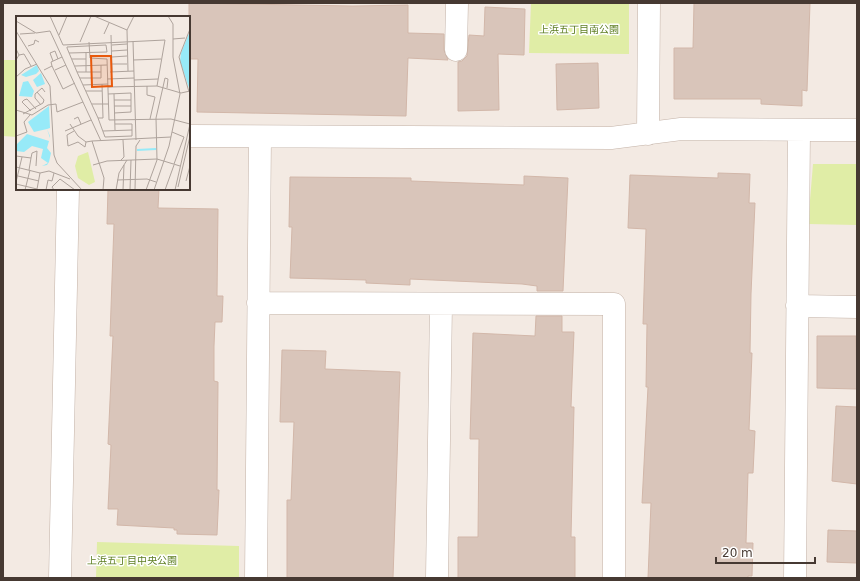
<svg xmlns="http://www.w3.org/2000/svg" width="860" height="581" font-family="'DejaVu Sans','Noto Sans JP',sans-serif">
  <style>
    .green { fill: #e0eda6 }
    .building { fill: #d9c5ba; stroke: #d2b7a9 }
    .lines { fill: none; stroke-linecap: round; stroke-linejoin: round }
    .street-casing { stroke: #c3b2a7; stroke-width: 23 }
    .street { stroke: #fff; stroke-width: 22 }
    .labels { text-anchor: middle; stroke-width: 3; stroke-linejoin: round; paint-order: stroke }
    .park-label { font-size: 10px; fill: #5c7d20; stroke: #fff }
    .inset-river { fill: none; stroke: #97eaf8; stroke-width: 2 }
    .inset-road { fill: none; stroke: #aea39c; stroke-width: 1 }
    .view { fill: #e8590c; fill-opacity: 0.15; stroke: #e8590c; stroke-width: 2 }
    .inset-edge { fill: none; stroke: #463932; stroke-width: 2 }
  </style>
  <rect width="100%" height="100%" fill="#f3eae3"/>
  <path class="green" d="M 531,3 L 629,3 L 629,54 L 529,53 Z
    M 3,60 L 17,60 L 17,137 L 3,136 Z
    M 813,164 L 857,164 L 857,225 L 808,224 Z
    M 97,542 L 239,546 L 239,578 L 96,578 Z"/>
  <path class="building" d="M 189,3 L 353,6 L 408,5 L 408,33 L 444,34 L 444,50 L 448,60 L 408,58 L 406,116 L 197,112 L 198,59 L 189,59 Z
    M 694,3 L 810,3 L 807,91 L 802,90 L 802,106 L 761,104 L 761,99 L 674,99 L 674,48 L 693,48 Z
    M 485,7 L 525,9 L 524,55 L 498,54 L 499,110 L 458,111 L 458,62 L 462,61 L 467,56 L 469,35 L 484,36 Z
    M 598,63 L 599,108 L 557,110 L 556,64 Z
    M 718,173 L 750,174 L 749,203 L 755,203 L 751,294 L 750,353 L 752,353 L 749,430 L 755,431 L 753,473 L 748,473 L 746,543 L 753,543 L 752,576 L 748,576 L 748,578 L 648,578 L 651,503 L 642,503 L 648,387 L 646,387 L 647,324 L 643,324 L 646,229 L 628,228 L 630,175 L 718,178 Z
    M 524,176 L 568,178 L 563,291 L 537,291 L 537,286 L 522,284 L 410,279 L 410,285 L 366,283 L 366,280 L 290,278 L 292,227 L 289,227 L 290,177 L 411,178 L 411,181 L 524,185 Z
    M 108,189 L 159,189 L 158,208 L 218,209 L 217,296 L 223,296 L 222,322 L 215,322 L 214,346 L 214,381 L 218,382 L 217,490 L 219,490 L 217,535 L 177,534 L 177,530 L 174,530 L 174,528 L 117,525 L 118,509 L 108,509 L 111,445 L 108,444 L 113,336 L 110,336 L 114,224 L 107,224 Z
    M 536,316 L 562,316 L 562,332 L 574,332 L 571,407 L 574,407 L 571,537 L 575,537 L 575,578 L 458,578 L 458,537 L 478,537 L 479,439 L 470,439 L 473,333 L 535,336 Z
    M 817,336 L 856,336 L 857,389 L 817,388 Z
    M 282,350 L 326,351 L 325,369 L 400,372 L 393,578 L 287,578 L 287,500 L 291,500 L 294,422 L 280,422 Z
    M 836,406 L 857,407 L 857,484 L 832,481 Z
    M 828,530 L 857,531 L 857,563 L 827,562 Z"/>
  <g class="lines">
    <g class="street-casing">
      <path id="street" d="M 456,50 L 457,3
        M 648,134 L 649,3
        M 189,136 L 611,138 L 681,129 L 857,130
        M 258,303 L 614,304 L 614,578
        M 797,306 L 857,307
        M 60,578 L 68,189
        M 256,578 L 260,137
        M 437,578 L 441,304
        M 795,578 L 799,131"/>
    </g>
    <use href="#street" class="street"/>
  </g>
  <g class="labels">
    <g class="park-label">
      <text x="579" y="33">上浜五丁目南公園</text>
      <text x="132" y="564">上浜五丁目中央公園</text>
    </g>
  </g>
  <g transform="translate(16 16)">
    <rect width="174" height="174" fill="#f3eae3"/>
    <path d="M 72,136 L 79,166 L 73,169 L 62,162 L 59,150 L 62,140 Z" fill="#e0eda6"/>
    <path d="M 174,15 L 174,75 L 164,45 L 165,37 ZM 21,49 L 23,55 L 20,58 L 10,61 L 5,59 ZM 25,57 L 29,68 L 21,71 L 17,64 ZM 12,65 L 18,75 L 16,81 L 3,80 L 7,66 ZM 33,90 L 34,112 L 31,113 L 34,120 L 34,122 L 31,113 L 18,116 L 12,106 ZM 11,118 L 33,125 L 31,132 L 35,137 L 33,146 L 31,149 L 26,150 L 24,155 L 26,150 L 32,147 L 25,142 L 27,133 L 16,130 L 8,136 L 0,135 L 0,129 Z" fill="#97eaf8"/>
    <path class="inset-river" d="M 121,134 L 140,133"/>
    <path class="inset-road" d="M 34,0 L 47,29 L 149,24 L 141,70M 78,0 L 111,14M 0,5 L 20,17 L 34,15M 0,15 L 34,70 L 38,139 L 41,147 L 66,174M 34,15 L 85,125M 4,18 L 19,17M 88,18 L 93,7M 43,19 L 51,0M 95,19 L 96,56M 157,23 L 169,22M 117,25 L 120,124M 64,26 L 75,0M 73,26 L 74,42 L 91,43 L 93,104 L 155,103 L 174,108M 96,29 L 111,28M 12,30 L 18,28 L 19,24 L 23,26M 0,33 L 3,39 L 0,44M 96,35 L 111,34M 70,36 L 70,56M 53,37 L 91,36 L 90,29 L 51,31 L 51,32 L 61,56 L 82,102 L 89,121 L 116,120 L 116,108 L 99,108M 3,39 L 8,38 L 15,50M 96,41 L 111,40M 56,43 L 70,43M 117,44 L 145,43M 37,45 L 34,37 L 39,35 L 42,43M 96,48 L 111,48M 36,50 L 47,73 L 59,67M 59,50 L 91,49M 28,54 L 36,50 L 35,46 L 46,41M 39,54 L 50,49M 112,55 L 111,14 L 118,0M 61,56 L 85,56M 94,56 L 118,55M 0,61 L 9,53 L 21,48M 64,62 L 85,62 L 85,49M 91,63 L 118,62M 118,64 L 142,63M 67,69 L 92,68M 131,70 L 131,79 L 139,81 L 134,103M 92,71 L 141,70 L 165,77 L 174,75M 147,71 L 149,62 L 152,63 L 151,72M 70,75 L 86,75M 173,76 L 163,41 L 174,13M 92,78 L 115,77 L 115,96 L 98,97M 98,78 L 99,114M 98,84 L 115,84M 76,88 L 92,88M 25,89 L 19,82 L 19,78 L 26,72 L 29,76M 98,90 L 115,90M 0,94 L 16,99 L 32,89 L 40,88 L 41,96 L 67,86M 15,95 L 6,86 L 8,84 L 11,83 L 20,93M 7,98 L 27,87 L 28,84 L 21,76M 82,102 L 87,102 L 86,68M 58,103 L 62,101 L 65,108M 54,108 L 62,120 L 70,126M 49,115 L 75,104M 58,115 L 51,119 L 52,130 L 62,126 L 69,131 L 70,126 L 76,125M 87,115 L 116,114M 156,116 L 168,121 L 158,148M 0,120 L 11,116 L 8,106 L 14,99M 0,140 L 15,142 L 13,154M 15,142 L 16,137 L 21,135 L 20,150M 105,144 L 108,141 L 107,124M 77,149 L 91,145 L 141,143 L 164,150M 0,151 L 24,157 L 33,155 L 54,163M 2,160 L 23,165M 101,164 L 131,163 L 140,166M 170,165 L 174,150M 0,166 L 6,141M 0,168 L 21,173 L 24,157M 162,171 L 174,120M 9,174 L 14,154M 30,174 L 32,164 L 36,165 L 38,157M 38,174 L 36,171 L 44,163 L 59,174M 87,174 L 88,162 L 76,125 L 155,121M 100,174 L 103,157 L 111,144M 107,174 L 108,149M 114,174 L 115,144M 119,174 L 120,130 L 124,124M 130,174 L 141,144 L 140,102 L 147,71M 138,174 L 153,130 L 164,78 L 157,41 L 157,8 L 152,0M 149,174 L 158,149M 159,174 L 174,108"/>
    <path class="view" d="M 75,40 L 95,40 L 96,70 L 76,71 Z"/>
    <rect width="174" height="174" class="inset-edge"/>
  </g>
  <rect width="860" height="581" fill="none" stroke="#463932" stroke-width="8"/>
  <path d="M716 557v6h99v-6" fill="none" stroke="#463932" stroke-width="2"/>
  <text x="722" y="557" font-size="12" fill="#463932" stroke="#ffffff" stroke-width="3" paint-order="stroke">20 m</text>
</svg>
